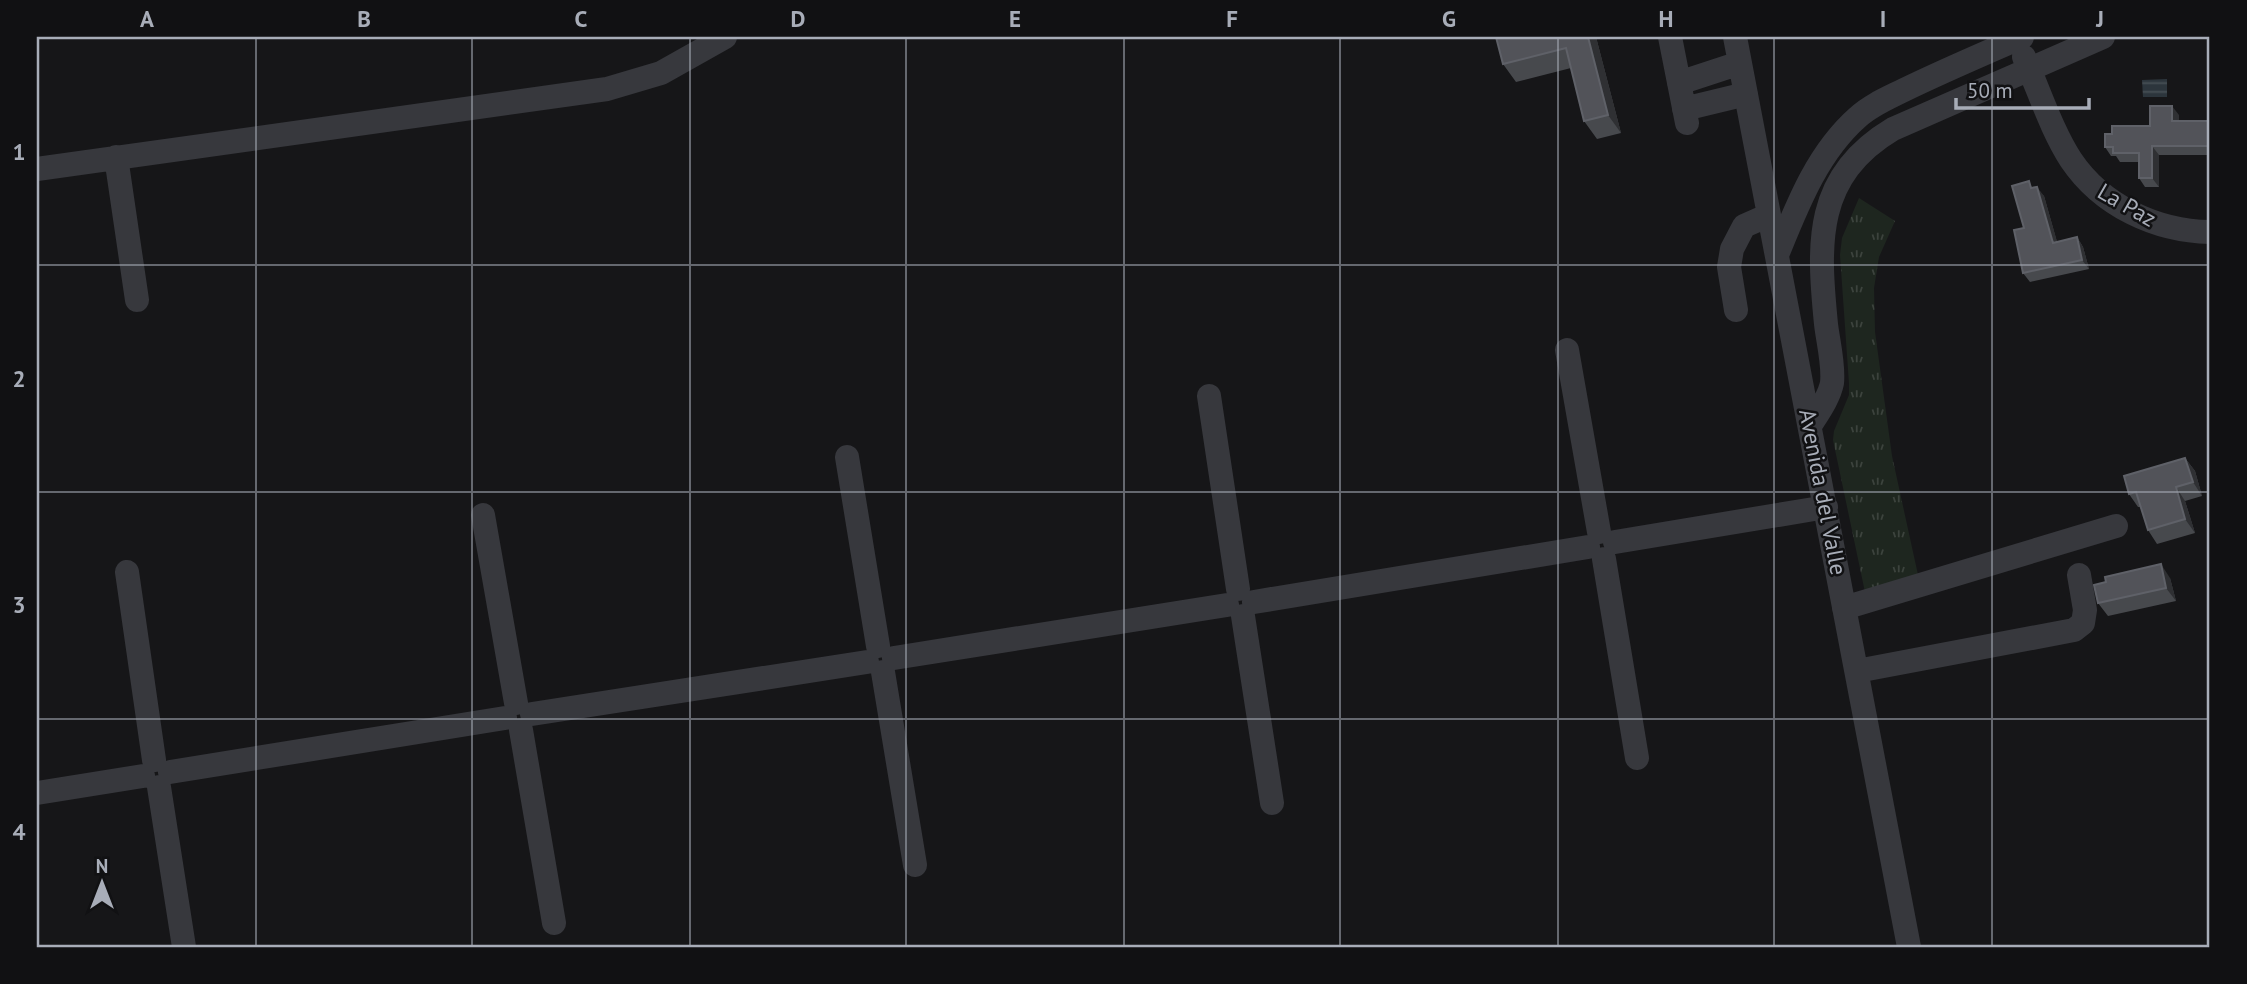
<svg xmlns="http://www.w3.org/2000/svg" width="2247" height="984" font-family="'PT Sans',sans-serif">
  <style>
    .grass { fill: url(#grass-tufts) }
    .water { fill: url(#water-rules) }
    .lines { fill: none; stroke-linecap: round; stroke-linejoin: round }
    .minor { stroke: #37383d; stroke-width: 24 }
    .wall { fill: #47494d }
    .shaded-wall { fill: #2f3033 }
    .building { fill: #525359; stroke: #5f6168; stroke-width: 2 }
    .grid { fill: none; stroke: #a8adb8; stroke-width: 2; stroke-opacity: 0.55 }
    .labels { text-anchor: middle; stroke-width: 5; stroke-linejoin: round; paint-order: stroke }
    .street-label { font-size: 23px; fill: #a8adb8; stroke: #111113 }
    .neatline { fill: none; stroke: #a8adb8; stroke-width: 2.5 }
    .grid-label { font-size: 23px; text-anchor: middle; font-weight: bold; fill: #a8adb8 }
  </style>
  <defs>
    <pattern id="grass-tufts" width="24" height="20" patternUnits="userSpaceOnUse" patternTransform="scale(1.75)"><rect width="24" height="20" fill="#1e261f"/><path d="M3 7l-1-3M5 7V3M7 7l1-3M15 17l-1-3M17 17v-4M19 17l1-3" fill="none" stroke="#3c433d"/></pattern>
    <pattern id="water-rules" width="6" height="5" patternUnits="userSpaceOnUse" patternTransform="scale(1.75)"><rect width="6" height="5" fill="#2c353c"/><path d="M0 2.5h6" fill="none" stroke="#485056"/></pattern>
  </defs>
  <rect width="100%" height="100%" fill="#161618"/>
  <path class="grass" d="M 1859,198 L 1895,221 L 1879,257 L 1874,288 L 1875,332 L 1892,456 L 1918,575 L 1865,592 L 1833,440 L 1834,431 L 1849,395 L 1849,383 L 1840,255 L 1842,238 Z"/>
  <path class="water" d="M 2167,79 L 2167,97 L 2143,97 L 2142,80 Z"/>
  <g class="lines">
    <path class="minor" d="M 1670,37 L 1687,123
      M 1735,37 L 1909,947
      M 2024,57 C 2039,90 2051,129 2071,160 C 2102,206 2156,231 2210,232
      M 1679,83 L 1740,63
      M 1684,109 L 1746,94
      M 116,157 L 137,300
      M 37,169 L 607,89 L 661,73 L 725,37
      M 1777,255 C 1797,206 1817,153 1858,117 C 1871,105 1888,98 1904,90 C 1943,71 1983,54 2022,37
      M 1736,310 L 1729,267 L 1732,249 L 1744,226 L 1769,215
      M 1567,350 L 1599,532
      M 1209,396 L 1238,589
      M 1810,426 C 1818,413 1829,398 1832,383 C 1834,364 1828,342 1826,324 C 1818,243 1814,176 1893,129 L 2103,37
      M 847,457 L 878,646
      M 483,515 L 516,703
      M 1615,542 L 1826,507
      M 1604,559 L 1637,758
      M 127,572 L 154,760
      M 1254,602 L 1588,547
      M 1844,608 L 2116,526
      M 1243,616 L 1272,803
      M 894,658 L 1227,605
      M 1857,671 L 2074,630 L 2083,623 L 2085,610 L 2079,575
      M 883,672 L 915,865
      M 532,714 L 867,662
      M 521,730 L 554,923
      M 170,772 L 505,718
      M 159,787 L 184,947
      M 37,793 L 143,776"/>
  </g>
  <path class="wall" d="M 1496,37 L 1596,37 L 1621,133 L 1597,139 L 1584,121 L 1571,68 L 1516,82 L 1503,64 Z
    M 2179,115 L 2179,121 L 2210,121 L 2210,155 L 2159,155 L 2159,187 L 2145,187 L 2139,178 L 2139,162 L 2120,162 L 2116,156 L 2111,156 L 2105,147 L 2112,134 L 2150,126 Z
    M 2034,188 L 2044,196 L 2057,242 L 2077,237 L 2083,247 L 2089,269 L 2030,282 L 2023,273 L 2024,228 Z
    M 2185,458 L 2195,471 L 2202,496 L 2185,501 L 2195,533 L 2157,544 L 2148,530 L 2141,507 L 2138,507 L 2129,494 Z
    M 2170,578 L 2176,601 L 2108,616 L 2098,603 L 2106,582 Z"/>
  <path class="shaded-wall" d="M 1588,37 L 1596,37 L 1621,133 L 1608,115 Z
    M 2172,106 L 2179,115 L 2179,130 L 2172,121 Z
    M 2152,146 L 2159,155 L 2159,187 L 2152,178 Z
    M 2037,187 L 2044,196 L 2060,252 L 2053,243 Z
    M 2077,237 L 2083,247 L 2089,269 L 2082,260 Z
    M 2185,458 L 2195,471 L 2202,496 L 2193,482 Z
    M 2176,487 L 2185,501 L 2195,533 L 2185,519 Z
    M 2161,564 L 2170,578 L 2176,601 L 2166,588 Z"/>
  <path class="building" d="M 1496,37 L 1588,37 L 1608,115 L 1584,121 L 1566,48 L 1503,64 Z
    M 2150,106 L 2172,106 L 2172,121 L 2210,121 L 2210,146 L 2152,146 L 2152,178 L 2139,178 L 2139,153 L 2113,153 L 2113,147 L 2105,147 L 2105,134 L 2112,134 L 2112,126 L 2150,126 Z
    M 2029,181 L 2031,188 L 2037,187 L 2053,243 L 2077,237 L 2082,260 L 2023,273 L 2014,230 L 2024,228 L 2012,186 Z
    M 2185,458 L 2193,482 L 2176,487 L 2185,519 L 2148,530 L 2136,492 L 2129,494 L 2124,476 Z
    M 2161,564 L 2166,588 L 2098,603 L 2094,585 L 2106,582 L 2105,577 Z"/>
  <path class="grid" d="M 256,37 L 256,947M 472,37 L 472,947M 690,37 L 690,947M 906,37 L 906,947M 1124,37 L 1124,947M 1340,37 L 1340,947M 1558,37 L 1558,947M 1774,37 L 1774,947M 1992,37 L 1992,947M 37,265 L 2210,265M 37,492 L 2210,492M 37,719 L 2210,719"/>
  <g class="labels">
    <g class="street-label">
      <text transform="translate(2127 205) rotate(30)" y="8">La Paz</text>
      <text transform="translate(1823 492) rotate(79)" y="8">Avenida del Valle</text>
    </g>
  </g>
  <rect width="2247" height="984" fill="none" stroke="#111113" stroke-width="77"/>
  <g transform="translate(102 883)" stroke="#111113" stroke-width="5" paint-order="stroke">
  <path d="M0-5L12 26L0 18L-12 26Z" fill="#a8adb8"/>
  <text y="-10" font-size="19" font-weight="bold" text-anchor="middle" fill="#a8adb8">N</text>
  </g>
  <path d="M1956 98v10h133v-10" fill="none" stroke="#a8adb8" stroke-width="3.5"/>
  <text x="1967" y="98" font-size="21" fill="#a8adb8" stroke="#111113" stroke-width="5" paint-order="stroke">50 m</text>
  <rect x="38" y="38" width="2170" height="908" class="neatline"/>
  <g class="grid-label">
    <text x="147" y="27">A</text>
    <text x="364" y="27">B</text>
    <text x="581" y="27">C</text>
    <text x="798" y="27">D</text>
    <text x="1015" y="27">E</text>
    <text x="1232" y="27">F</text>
    <text x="1449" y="27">G</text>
    <text x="1666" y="27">H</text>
    <text x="1883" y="27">I</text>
    <text x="2100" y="27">J</text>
    <text x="19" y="160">1</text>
    <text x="19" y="387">2</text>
    <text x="19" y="613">3</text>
    <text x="19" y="840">4</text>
  </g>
</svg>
